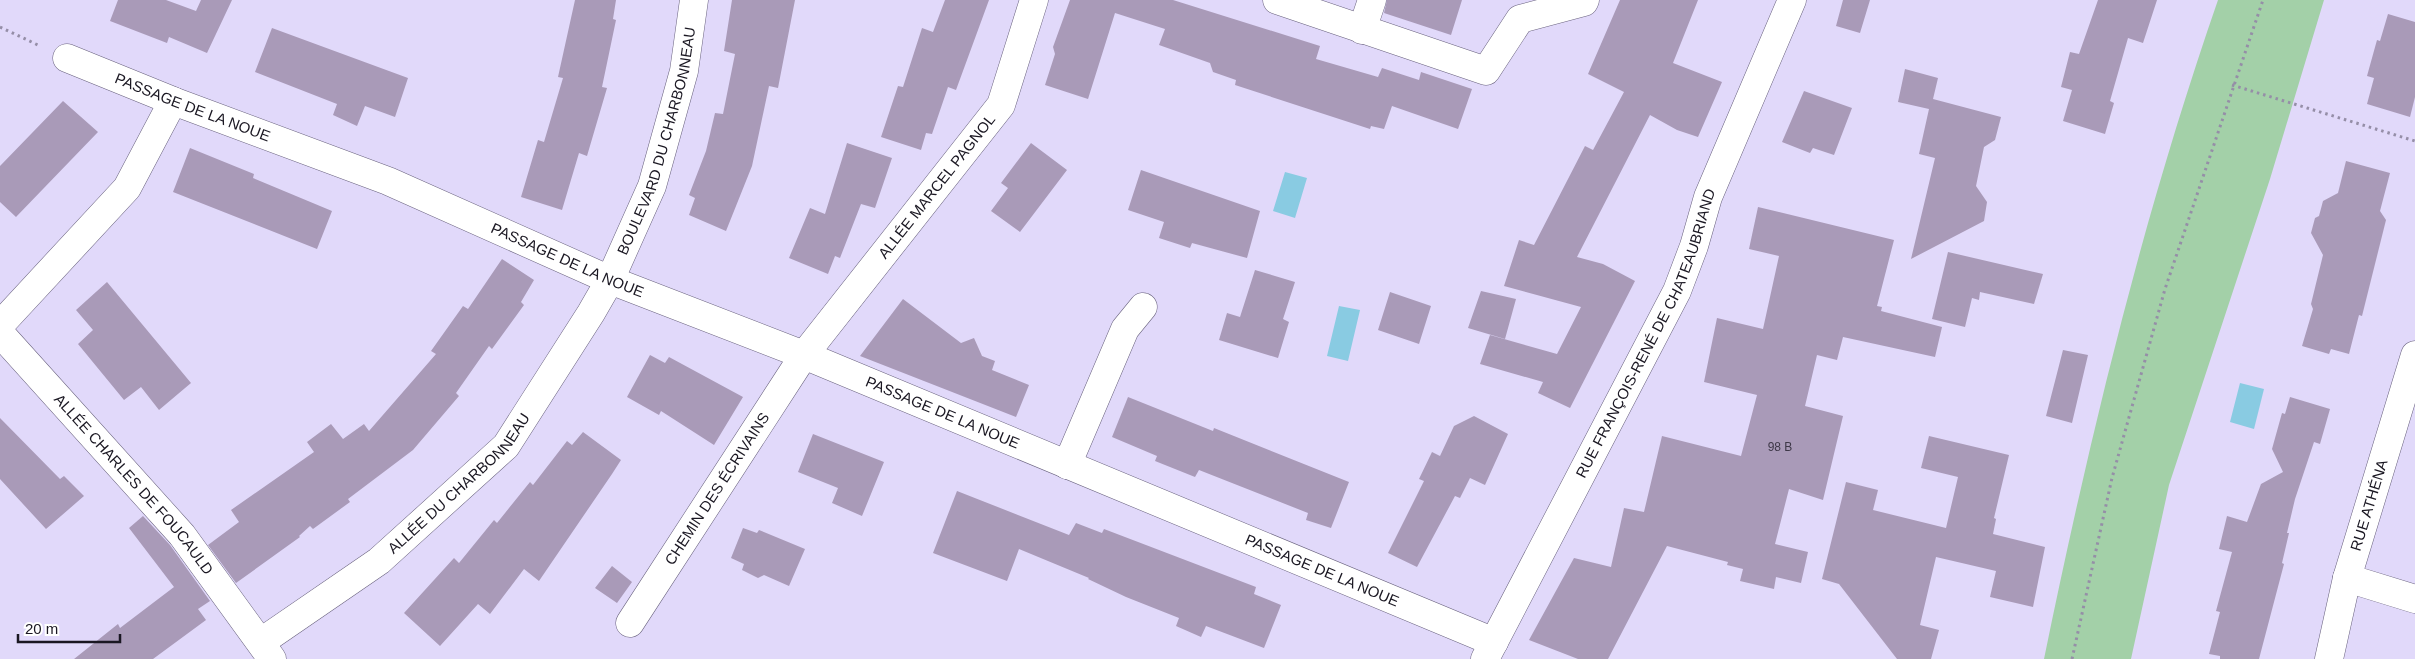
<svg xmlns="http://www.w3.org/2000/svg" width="2415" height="659" font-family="Arial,sans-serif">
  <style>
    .green { fill: #a3d0a8 }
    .water { fill: #89cbe2 }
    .building { fill: #a99ab8 }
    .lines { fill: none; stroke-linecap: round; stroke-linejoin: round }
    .street-casing { stroke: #69627e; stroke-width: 29 }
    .secondary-casing { stroke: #69627e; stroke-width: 29 }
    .path { stroke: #958ea7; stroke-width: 3; stroke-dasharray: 2.5 4; stroke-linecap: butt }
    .street { stroke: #fff; stroke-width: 28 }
    .secondary { stroke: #fff; stroke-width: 28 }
    .labels { text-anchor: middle; stroke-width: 4; stroke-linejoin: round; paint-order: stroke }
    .number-label { font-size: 12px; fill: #3e3848 }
    .street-label { font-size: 15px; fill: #1a1722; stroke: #fff }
  </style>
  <rect width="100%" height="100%" fill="#e1d9fa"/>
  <path class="green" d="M 2218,0 L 2324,0 L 2270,179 L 2169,485 L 2131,659 L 2044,659 C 2090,435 2143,216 2218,0 Z"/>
  <path class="water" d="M 1285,172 L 1307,178 L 1295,218 L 1273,211 Z
    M 1339,306 L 1360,310 L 1348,361 L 1327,356 Z
    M 2240,383 L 2264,389 L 2254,429 L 2230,422 Z"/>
  <path class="building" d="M 118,0 L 166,0 L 196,11 L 201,0 L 232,0 L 207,53 L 169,37 L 167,43 L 110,21 Z
    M 575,0 L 616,0 L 613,19 L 616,20 L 602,87 L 607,88 L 587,156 L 579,153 L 562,210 L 521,197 L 538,140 L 544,142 L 563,78 L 558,77 Z
    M 732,0 L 795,0 L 778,88 L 769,86 L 752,166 L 726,231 L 689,215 L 695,198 L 689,195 L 706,151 L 715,113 L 723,114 L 735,54 L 724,51 Z
    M 945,0 L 989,0 L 956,90 L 948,87 L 932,134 L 926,133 L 921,150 L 881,137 L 898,86 L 903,87 L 922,28 L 933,32 Z
    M 1070,0 L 1173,0 L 1320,46 L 1316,59 L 1378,77 L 1382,68 L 1419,80 L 1421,72 L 1472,89 L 1458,129 L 1392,106 L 1384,129 L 1371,126 L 1370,129 L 1235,85 L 1236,80 L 1213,72 L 1210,63 L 1159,45 L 1165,29 L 1115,13 L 1088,99 L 1045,85 L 1055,54 L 1053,47 Z
    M 1387,0 L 1462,0 L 1451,35 L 1384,13 Z
    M 1620,0 L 1698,0 L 1673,63 L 1722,82 L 1698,137 L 1677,130 L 1650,115 L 1577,257 L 1603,264 L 1635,281 L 1570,408 L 1538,393 L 1543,382 L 1480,364 L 1490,335 L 1557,354 L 1581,307 L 1504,286 L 1519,240 L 1534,245 L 1585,146 L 1593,150 L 1624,92 L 1588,74 Z
    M 1843,0 L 1870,0 L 1860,33 L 1836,26 Z
    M 2098,0 L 2157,0 L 2143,43 L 2128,38 L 2110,101 L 2114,103 L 2105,134 L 2063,121 L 2072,90 L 2061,87 L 2070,52 L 2079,54 Z
    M 2388,14 L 2415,22 L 2415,97 L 2410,117 L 2367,104 L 2374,78 L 2367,76 L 2377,40 L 2380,41 Z
    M 272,28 L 408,78 L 395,117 L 365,106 L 357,126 L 333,115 L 337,104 L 255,72 Z
    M 1905,69 L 1938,78 L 1933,99 L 2001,117 L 1995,140 L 1984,147 L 1976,186 L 1987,202 L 1984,221 L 1911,259 L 1935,158 L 1919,154 L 1929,109 L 1898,102 Z
    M 1804,91 L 1852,108 L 1834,155 L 1813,148 L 1810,153 L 1782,142 Z
    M 63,101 L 98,132 L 16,217 L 0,202 L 0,166 Z
    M 847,143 L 892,158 L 875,208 L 861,204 L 840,258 L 835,256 L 828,274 L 789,258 L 810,208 L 825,214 Z
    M 1031,143 L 1067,170 L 1020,232 L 991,211 L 1008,188 L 1001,183 Z
    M 190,148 L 254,174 L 253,178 L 332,211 L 317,249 L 173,192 Z
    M 2346,161 L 2390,173 L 2380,211 L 2386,220 L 2362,316 L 2359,315 L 2349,354 L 2331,349 L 2329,354 L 2302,346 L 2313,309 L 2311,304 L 2323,255 L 2311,233 L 2315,218 L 2319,216 L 2323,201 L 2338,193 Z
    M 1141,170 L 1260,211 L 1247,258 L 1192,243 L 1190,248 L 1159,238 L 1164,222 L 1128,210 Z
    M 1758,207 L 1894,240 L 1877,306 L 1882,307 L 1881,311 L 1942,327 L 1935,357 L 1843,337 L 1837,360 L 1817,355 L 1805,406 L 1843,416 L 1823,500 L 1789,489 L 1775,544 L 1808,552 L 1801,583 L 1776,577 L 1774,589 L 1740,581 L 1743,569 L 1727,565 L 1728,562 L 1667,546 L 1608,659 L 1578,659 L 1529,640 L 1574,558 L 1611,567 L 1624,508 L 1644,512 L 1662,436 L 1741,456 L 1757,395 L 1704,382 L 1717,318 L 1763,329 L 1779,256 L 1749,249 Z
    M 1948,252 L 2043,274 L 2034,304 L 1980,292 L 1979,300 L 1972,298 L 1965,327 L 1932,319 Z
    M 502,259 L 534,280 L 521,302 L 524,305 L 492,349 L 489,346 L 456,393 L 459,396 L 413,450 L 348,499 L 350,502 L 313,529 L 310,526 L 299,536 L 300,537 L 236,583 L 208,545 L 239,522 L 231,510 L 314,452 L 307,442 L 331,424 L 343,439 L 364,424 L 369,431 L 436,354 L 431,351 L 463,306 L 468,309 Z
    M 1255,270 L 1295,282 L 1283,319 L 1289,322 L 1278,358 L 1219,340 L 1227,313 L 1240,317 Z
    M 107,282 L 191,383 L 159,410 L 141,387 L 124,400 L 78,344 L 93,330 L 76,310 Z
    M 1481,291 L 1516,299 L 1505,339 L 1468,328 Z
    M 1390,292 L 1431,306 L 1419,344 L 1378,330 Z
    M 903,299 L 961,343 L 974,338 L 982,356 L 995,361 L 992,370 L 1029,385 L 1016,417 L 860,356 Z
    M 2063,350 L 2088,355 L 2072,423 L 2046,416 Z
    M 650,355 L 665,363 L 669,357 L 743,397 L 714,445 L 661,411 L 659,415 L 627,397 Z
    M 1128,397 L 1213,431 L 1214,428 L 1349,482 L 1331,528 L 1306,520 L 1308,513 L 1199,470 L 1195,477 L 1155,461 L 1157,456 L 1112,437 Z
    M 2290,397 L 2330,409 L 2320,444 L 2314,442 L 2295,499 L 2287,533 L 2289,533 L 2282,563 L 2284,564 L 2259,659 L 2220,659 L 2220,656 L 2209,654 L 2220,612 L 2216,611 L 2232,552 L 2219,549 L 2227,516 L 2247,522 L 2261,484 L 2283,472 L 2272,449 L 2282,413 L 2285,414 Z
    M 1474,416 L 1508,434 L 1485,485 L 1470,478 L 1460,498 L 1455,496 L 1417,567 L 1388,553 L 1424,481 L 1419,479 L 1432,452 L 1440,456 L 1454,426 Z
    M 0,418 L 60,479 L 64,476 L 84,496 L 46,529 L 0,479 Z
    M 583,432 L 621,460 L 612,474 L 539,581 L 524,569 L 490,614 L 478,604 L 440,646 L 404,613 L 454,558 L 459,563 L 494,520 L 497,523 L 530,482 L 533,485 L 567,441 L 572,445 Z
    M 813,434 L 884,462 L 862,516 L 832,503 L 838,488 L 798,472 Z
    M 1929,436 L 2009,455 L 1994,518 L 1996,519 L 1993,534 L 2045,547 L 2033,607 L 1990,597 L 1996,571 L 1936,557 L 1920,625 L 1939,630 L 1931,659 L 1897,659 L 1839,584 L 1822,579 L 1846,482 L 1878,490 L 1873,510 L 1946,528 L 1958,477 L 1921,468 Z
    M 957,491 L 1069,535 L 1076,523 L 1102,533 L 1104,529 L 1256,587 L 1254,594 L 1281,605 L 1264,648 L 1206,626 L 1201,637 L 1176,626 L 1179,618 L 1126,597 L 1088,579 L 1089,578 L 1019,549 L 1007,581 L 933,553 Z
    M 143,516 L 170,545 L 210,601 L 198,609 L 206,620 L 153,659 L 74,659 L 118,624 L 120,628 L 174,587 L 129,528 Z
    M 743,528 L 757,533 L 759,530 L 805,549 L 789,586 L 764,575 L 758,578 L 742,570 L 744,564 L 731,558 Z
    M 612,566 L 632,582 L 617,603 L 595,588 Z"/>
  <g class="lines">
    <g class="street-casing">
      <g id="street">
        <path d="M 1277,0 L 1486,71 L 1520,19 L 1584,2 L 1585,0"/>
        <path d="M 1362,30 L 1372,0"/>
        <path id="s1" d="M 67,58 L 173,101 L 388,181 L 610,280 L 804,355 L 1494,642"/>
        <path d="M 0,325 L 127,188 L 173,101"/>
        <path id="s2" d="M 0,333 L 182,535 L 272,659"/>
        <path d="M 1067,465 L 1125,329 L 1143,307"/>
        <path d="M 2347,578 L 2415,599"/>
        <path id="s3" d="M 630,623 L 804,355 L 1001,105 L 1034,0"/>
        <path id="s4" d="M 261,642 L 379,561 L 506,446 L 591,313 L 610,280 L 652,186 L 684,71 L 694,0"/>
        <path id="s5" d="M 2329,659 L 2347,578 L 2415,355"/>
      </g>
    </g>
    <g class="secondary-casing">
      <g id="secondary">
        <path id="s6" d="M 1485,659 L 1677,291 L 1694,246 L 1708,197 L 1792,0"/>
      </g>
    </g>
    <path class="path" d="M 0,27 L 40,46
      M 2232,85 L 2415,141
      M 2072,659 L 2112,478 L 2165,289 L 2263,0"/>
    <use href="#street" class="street"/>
    <use href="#secondary" class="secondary"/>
  </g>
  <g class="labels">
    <g class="number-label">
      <text x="1780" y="451">98 B</text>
    </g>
    <g class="street-label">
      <text dy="5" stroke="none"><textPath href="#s1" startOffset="135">PASSAGE DE LA NOUE</textPath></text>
      <text dy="5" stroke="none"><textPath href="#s4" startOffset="658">BOULEVARD DU CHARBONNEAU</textPath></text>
      <text dy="5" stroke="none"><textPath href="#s3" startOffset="534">ALLÉE MARCEL PAGNOL</textPath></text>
      <text dy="5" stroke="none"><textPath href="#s1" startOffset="540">PASSAGE DE LA NOUE</textPath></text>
      <text dy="5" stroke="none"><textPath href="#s6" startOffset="364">RUE FRANÇOIS-RENÉ DE CHATEAUBRIAND</textPath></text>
      <text dy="5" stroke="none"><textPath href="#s1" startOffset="945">PASSAGE DE LA NOUE</textPath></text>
      <text dy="5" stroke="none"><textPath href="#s4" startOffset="255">ALLÉE DU CHARBONNEAU</textPath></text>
      <text dy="5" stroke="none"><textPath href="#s2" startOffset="202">ALLÉE CHARLES DE FOUCAULD</textPath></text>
      <text dy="5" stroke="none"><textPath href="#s3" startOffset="160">CHEMIN DES ÉCRIVAINS</textPath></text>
      <text dy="5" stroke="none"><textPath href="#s5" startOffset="159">RUE ATHÉNA</textPath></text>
      <text dy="5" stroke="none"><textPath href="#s1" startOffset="1356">PASSAGE DE LA NOUE</textPath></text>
    </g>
  </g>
  <path d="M18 634v8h102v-8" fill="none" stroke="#1a1722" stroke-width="2.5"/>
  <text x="25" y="634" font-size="15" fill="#1a1722" stroke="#ffffff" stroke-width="4" paint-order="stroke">20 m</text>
</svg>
